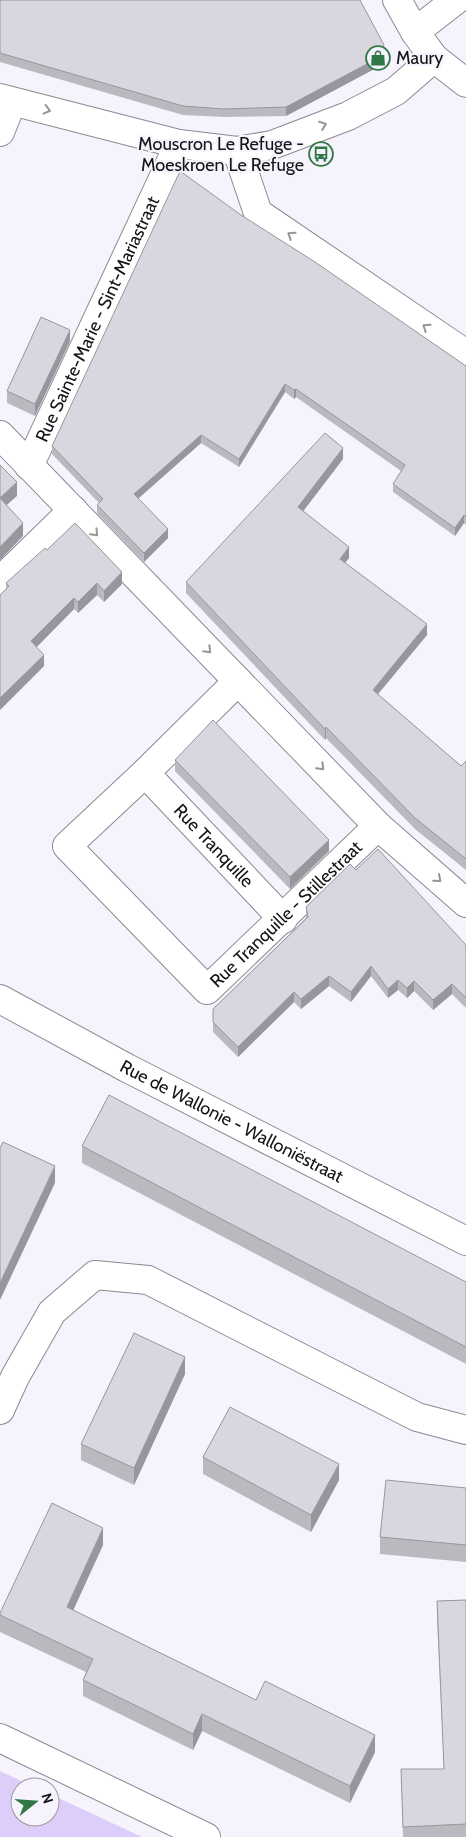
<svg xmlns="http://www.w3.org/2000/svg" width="466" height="1837" font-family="Cabin,sans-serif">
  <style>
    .green { fill: #ddcef9 }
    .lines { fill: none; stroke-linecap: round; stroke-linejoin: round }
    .minor-casing { stroke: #8b8991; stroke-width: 30 }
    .tertiary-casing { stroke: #8b8991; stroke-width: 30 }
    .minor { stroke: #fff; stroke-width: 28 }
    .tertiary { stroke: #fff; stroke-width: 28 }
    .wall { fill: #bbb8c0 }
    .shaded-wall { fill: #98969c }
    .building { fill: #d9d6df; stroke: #98969c }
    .oneway { stroke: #959596 }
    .labels { text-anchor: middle; stroke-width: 4; stroke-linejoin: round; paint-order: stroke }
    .poi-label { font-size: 18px; fill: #141316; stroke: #f6f3fd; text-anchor: start }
    .street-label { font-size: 18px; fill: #141316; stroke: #f6f3fd }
  </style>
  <rect width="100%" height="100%" fill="#f6f3fd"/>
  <path class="green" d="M 0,1771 L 34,1787 L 20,1787 L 20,1817 L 50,1817 L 50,1794 L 142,1837 L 0,1837 Z"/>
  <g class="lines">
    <g class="minor-casing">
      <g id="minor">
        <path d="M 397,0 L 415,32 L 434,58"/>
        <path d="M 415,32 L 456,0"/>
        <path d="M 0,132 L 12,102"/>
        <path d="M 0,435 L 378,826 L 466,903"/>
        <path id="s1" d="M 29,466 L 179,144"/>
        <path d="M 0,581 L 73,510"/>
        <path id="s2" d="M 238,681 L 145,773 L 67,846 L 207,990 L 378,826"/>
        <path id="s3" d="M 145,773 L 283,919"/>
        <path id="s4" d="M 0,999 L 127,1068 L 466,1241"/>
        <path d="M 0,1410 L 15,1377 L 52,1312 L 95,1275 L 148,1280 L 417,1417 L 466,1430"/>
        <path d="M 0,1738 L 206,1837"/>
      </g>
    </g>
    <g class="tertiary-casing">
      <path id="tertiary" d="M 0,98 L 179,144 L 237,151 L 272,145 L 348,116 L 396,91 L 434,58 L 466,83
        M 237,151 L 258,213 L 466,354"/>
    </g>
    <use href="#minor" class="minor"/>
    <use href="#tertiary" class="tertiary"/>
  </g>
  <path class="wall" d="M 0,0 L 384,54 L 380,66 L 286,116 L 224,117 L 183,115 L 0,62 Z
    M 241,215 L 466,366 L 466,525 L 464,523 L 455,536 L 393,492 L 393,484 L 401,471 L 296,397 L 294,399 L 285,392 L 239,467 L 201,443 L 138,499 L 168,538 L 144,562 L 97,513 L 97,505 L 99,503 L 52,454 L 52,446 Z
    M 70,341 L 35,416 L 7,403 L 7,391 Z
    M 343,459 L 303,511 L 349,558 L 345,563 L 427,635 L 378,694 L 461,766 L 466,761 L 466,870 L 415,829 L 326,738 L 325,740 L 186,593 L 186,582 Z
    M 47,550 L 122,584 L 104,602 L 97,595 L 78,613 L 74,609 L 36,647 L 44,666 L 0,710 L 0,595 L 6,589 L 6,583 Z
    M 175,760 L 329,851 L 290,889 L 175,771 Z
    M 356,870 L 466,945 L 466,1008 L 452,994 L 433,1010 L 414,991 L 407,998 L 398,990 L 388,998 L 371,976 L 351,1002 L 329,986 L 301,1009 L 294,1002 L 238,1057 L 213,1032 L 213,1009 L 306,918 L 306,907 Z
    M 82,1146 L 466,1282 L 466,1364 L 82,1163 Z
    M 185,1374 L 134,1485 L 81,1460 L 81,1444 Z
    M 203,1457 L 339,1480 L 311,1532 L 203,1474 Z
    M 466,1488 L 466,1562 L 380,1554 L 380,1537 Z
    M 103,1545 L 73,1610 L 256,1700 L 375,1752 L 350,1803 L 202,1731 L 193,1750 L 83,1696 L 83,1680 L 86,1672 L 0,1632 L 0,1613 Z
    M 466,1600 L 466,1837 L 403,1837 L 401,1769 L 444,1769 L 437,1618 L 437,1601 Z"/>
  <path class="shaded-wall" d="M 384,45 L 384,54 L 380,66 L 286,116 L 286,107 Z
    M 70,330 L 70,341 L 35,416 L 35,404 Z
    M 285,384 L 285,392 L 239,467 L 239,459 Z
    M 296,389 L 296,397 L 294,399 L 294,390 Z
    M 201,435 L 201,443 L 134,502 L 134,494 Z
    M 343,448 L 343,459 L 298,518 L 298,507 Z
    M 17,482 L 17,496 L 0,511 L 0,498 Z
    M 464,515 L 464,523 L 455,536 L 455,528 Z
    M 23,523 L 23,536 L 0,560 L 0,547 Z
    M 168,529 L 168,538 L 144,562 L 144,553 Z
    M 349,547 L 349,558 L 340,569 L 340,559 Z
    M 122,572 L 122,584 L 104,602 L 104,591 Z
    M 97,583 L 97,595 L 78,613 L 78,602 Z
    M 74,598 L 74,609 L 31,653 L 31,641 Z
    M 427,624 L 427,635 L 373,700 L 373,690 Z
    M 44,655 L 44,666 L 0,710 L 0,698 Z
    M 326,727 L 326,738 L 325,740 L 325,729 Z
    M 329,840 L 329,851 L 290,889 L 290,877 Z
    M 371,966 L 371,976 L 351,1002 L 351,992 Z
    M 329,976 L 329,986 L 301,1009 L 301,999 Z
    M 398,980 L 398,990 L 388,998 L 388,989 Z
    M 414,981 L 414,991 L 407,998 L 407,988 Z
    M 452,984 L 452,994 L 433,1010 L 433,1000 Z
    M 294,992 L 294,1002 L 238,1057 L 238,1047 Z
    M 55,1166 L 55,1183 L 0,1300 L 0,1283 Z
    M 185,1357 L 185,1374 L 134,1485 L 134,1468 Z
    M 339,1464 L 339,1480 L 311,1532 L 311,1515 Z
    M 103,1528 L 103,1545 L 67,1624 L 67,1607 Z
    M 202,1714 L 202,1731 L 193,1750 L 193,1734 Z
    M 375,1735 L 375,1752 L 350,1803 L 350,1786 Z"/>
  <path class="building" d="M 0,0 L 360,0 L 384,45 L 380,57 L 286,107 L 224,109 L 183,106 L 0,53 Z
    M 180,171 L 241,215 L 315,262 L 466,366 L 466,517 L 464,515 L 455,528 L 393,484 L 405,465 L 296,389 L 294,390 L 285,384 L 239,459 L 201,435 L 134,494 L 168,529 L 144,553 L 97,505 L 103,499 L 52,446 Z
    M 41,317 L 70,330 L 35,404 L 7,391 Z
    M 325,433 L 343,448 L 298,507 L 349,547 L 340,559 L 427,624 L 373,690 L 461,766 L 466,761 L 466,859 L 415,818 L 326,727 L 325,729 L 186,582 Z
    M 0,465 L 17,482 L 0,498 Z
    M 0,498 L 23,523 L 0,547 Z
    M 75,523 L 122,572 L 104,591 L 97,583 L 78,602 L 74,598 L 31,641 L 44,655 L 0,698 L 0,595 L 9,586 L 6,583 L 45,548 L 47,550 Z
    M 213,720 L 329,840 L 290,877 L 175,760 Z
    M 378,849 L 466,945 L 466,998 L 452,984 L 433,1000 L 414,981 L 407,988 L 398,980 L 388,989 L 371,966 L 351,992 L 329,976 L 301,999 L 294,992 L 238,1047 L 213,1022 L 213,1009 L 308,917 L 306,907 L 350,864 L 356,870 Z
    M 109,1095 L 466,1282 L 466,1347 L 82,1146 Z
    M 3,1142 L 55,1166 L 0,1283 L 0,1148 Z
    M 134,1333 L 185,1357 L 134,1468 L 81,1444 Z
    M 230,1407 L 339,1464 L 311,1515 L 203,1457 Z
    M 386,1480 L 466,1488 L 466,1545 L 380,1537 Z
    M 52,1503 L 103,1528 L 67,1607 L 256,1700 L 265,1681 L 375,1735 L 350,1786 L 202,1714 L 193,1734 L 147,1711 L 83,1680 L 93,1659 L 0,1615 L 0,1613 Z
    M 466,1600 L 466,1824 L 403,1827 L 401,1769 L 444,1769 L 437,1601 Z"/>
  <defs><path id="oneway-chevron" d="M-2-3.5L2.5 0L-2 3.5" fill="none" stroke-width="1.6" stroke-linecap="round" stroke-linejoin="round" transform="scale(1.25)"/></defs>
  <g class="oneway">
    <use href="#oneway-chevron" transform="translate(47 110) rotate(14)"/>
    <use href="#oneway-chevron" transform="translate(323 125) rotate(-21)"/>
    <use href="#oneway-chevron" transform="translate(291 235) rotate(-146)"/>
    <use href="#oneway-chevron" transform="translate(426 327) rotate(-146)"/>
    <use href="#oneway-chevron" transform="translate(95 533) rotate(46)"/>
    <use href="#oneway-chevron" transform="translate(208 650) rotate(46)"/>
    <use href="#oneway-chevron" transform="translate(321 767) rotate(46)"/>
    <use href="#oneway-chevron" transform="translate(438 879) rotate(41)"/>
  </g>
  <defs>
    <g id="shop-ring" transform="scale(1.25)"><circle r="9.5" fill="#f6f3fd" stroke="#307946" stroke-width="1.5"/><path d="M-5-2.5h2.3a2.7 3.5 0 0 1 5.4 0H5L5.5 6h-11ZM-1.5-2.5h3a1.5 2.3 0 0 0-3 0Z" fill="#307946"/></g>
    <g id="bus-ring" transform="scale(1.25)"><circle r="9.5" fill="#f6f3fd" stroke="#307946" stroke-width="1.5"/><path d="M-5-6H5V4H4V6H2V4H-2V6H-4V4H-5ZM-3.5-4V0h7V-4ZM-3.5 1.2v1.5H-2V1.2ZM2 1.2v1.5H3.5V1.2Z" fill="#307946"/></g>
  </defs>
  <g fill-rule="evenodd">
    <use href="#shop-ring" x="378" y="58"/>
    <use href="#bus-ring" x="321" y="154"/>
  </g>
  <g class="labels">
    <g class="poi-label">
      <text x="396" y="64">Maury</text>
      <text x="304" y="150" text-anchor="end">Mouscron Le Refuge -<tspan x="304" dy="21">Moeskroen Le Refuge</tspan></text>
    </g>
    <g class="street-label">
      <text dy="6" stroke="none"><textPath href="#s1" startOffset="162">Rue Sainte-Marie - Sint-Mariastraat</textPath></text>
      <text dy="6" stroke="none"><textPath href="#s3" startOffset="100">Rue Tranquille</textPath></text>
      <text dy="6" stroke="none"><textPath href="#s2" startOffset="548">Rue Tranquille - Stillestraat</textPath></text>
      <text dy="6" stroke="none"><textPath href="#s4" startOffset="262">Rue de Wallonie - Walloniëstraat</textPath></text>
    </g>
  </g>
  <g transform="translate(35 1802) rotate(73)"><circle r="24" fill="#f6f3fd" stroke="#9c99a1"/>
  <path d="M0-4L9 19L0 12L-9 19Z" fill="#307946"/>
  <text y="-8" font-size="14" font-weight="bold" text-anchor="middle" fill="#141316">N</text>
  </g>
</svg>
